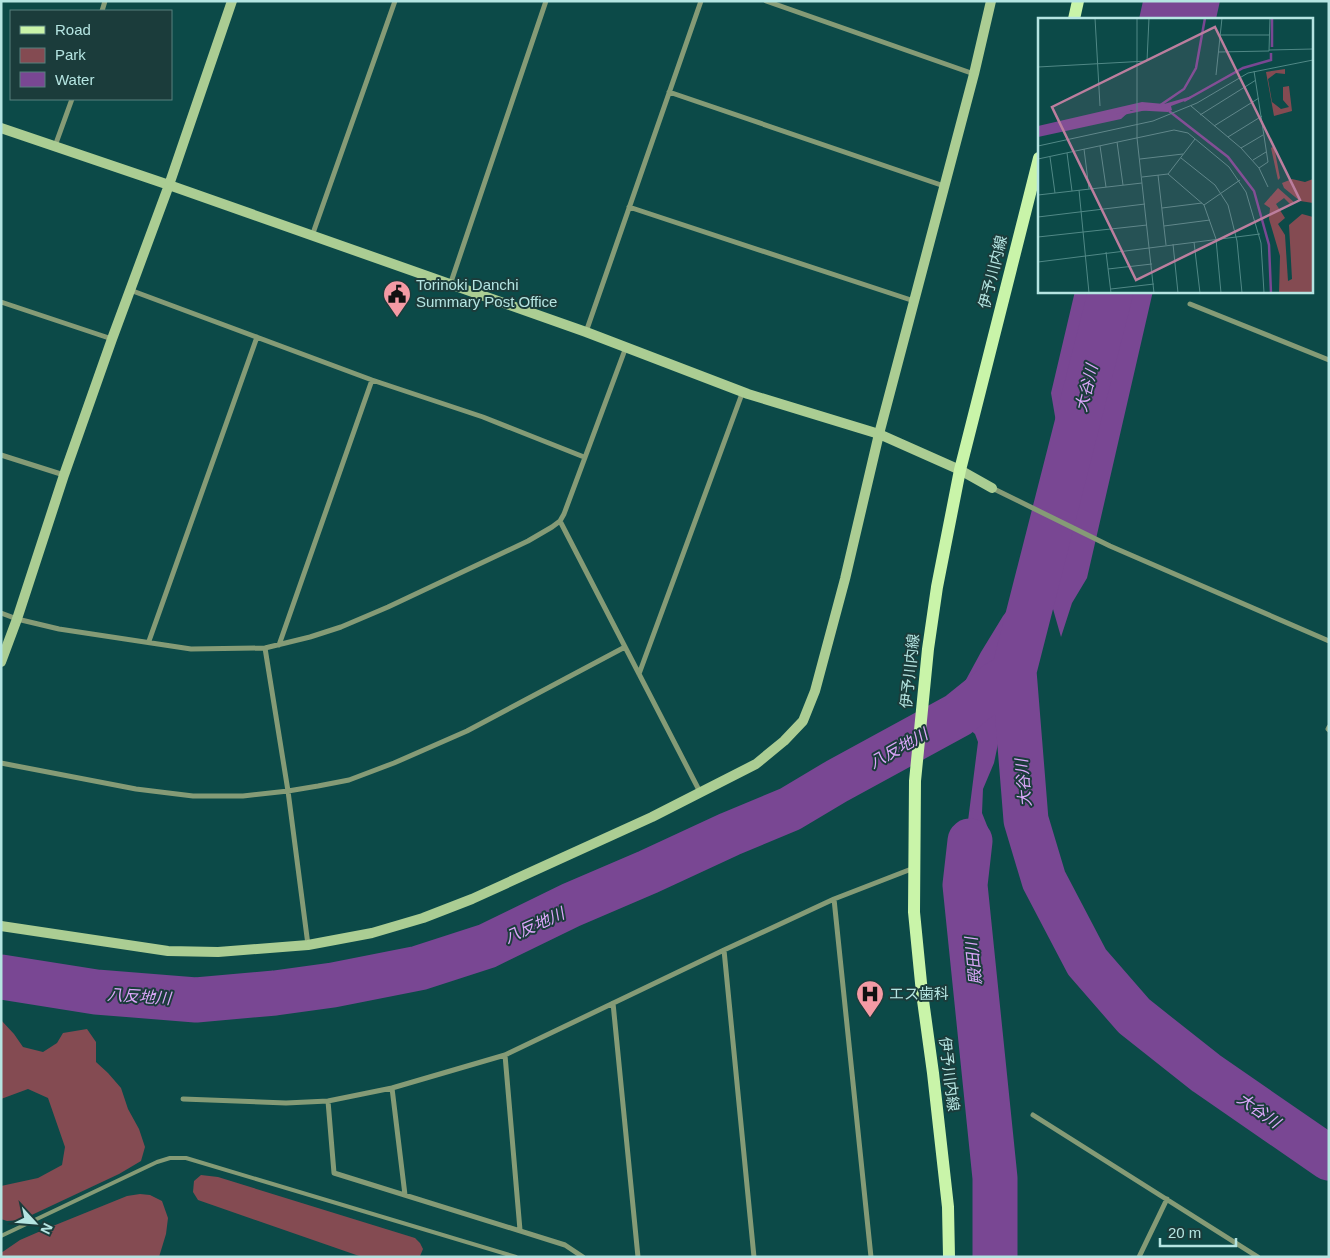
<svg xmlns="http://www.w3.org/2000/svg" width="1330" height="1258" font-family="Helvetica,'Noto Sans JP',sans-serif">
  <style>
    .green { fill: #844b52 }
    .water { fill: #794793 }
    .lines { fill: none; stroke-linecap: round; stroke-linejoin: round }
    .river { stroke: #794793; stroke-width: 45 }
    .lane { stroke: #859b76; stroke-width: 4 }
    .street { stroke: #859b76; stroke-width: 5 }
    .secondary { stroke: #abcd93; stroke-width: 10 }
    .primary { stroke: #c9f4a9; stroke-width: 12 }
    .labels { text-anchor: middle; stroke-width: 4; stroke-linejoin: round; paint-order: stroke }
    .street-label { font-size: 15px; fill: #b5e5e2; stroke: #1b3c3b }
    .poi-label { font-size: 15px; fill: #b5e5e2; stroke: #1b3c3b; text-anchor: start }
    .water-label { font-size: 16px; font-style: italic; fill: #dca7fa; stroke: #1b3c3b }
    .inset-river { fill: none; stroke: #794793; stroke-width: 2.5 }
    .inset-road { fill: none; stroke: #508886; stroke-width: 1 }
    .view { fill: #bc7e9e; fill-opacity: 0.15; stroke: #bc7e9e; stroke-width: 2.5 }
    .inset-edge { fill: none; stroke: #b5e5e2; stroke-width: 2.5 }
  </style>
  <rect width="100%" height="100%" fill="#0c4a48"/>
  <path class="green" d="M 1,1020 L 14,1034 L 23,1047 L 43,1052 L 57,1043 L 63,1033 L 87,1029 L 96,1042 L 96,1062 L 108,1073 L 121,1088 L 128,1109 L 139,1129 L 145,1147 L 141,1161 L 119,1174 L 21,1220 L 7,1221 L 1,1219 L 1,1186 L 38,1178 L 62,1165 L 65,1147 L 48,1098 L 28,1089 L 1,1099 Z
    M 201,1175 L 218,1177 L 415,1238 L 420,1243 L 423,1249 L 420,1256 L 362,1257 L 198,1200 L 193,1192 L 194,1181 Z
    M 140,1194 L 150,1195 L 162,1201 L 168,1218 L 166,1234 L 159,1257 L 1,1257 L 1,1253 L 20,1240 L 43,1230 L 127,1196 Z"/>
  <path class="water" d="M 1143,1 L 1220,1 L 1216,19 L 1139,19 Z
    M 1075,291 L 1153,291 L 1087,578 L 1072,603 L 1061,637 L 1053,609 L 1048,615 L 1040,640 L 1026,671 L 1009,703 L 1003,720 L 994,763 L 983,789 L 982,813 L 988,828 L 989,843 L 977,839 L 972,877 L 973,902 L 960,902 L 960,884 L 978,742 L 975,734 L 968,728 L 957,728 L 946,736 L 949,711 L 981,652 L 1003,616 L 1026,586 L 1057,531 L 1063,505 L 1076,484 L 1078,459 L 1066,433 L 1056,422 L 1051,393 Z"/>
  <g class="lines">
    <path class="river" d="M 1111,291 L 1014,671 L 1026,820 L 1044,880 L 1087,962 L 1134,1016 L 1206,1073 L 1329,1158
      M 970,841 L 965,885 L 995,1178 L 995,1257
      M 1,977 L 96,992 L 196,1000 L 275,993 L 333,985 L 419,968 L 487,946 L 571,905 L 648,872 L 730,834 L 790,809 L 837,781 L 958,715 L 999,682"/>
    <path class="lane" d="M 1,1236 L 157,1162 L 170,1158 L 186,1158 L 516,1257"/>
    <path class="street" d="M 766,1 L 974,74
      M 102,11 L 105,1
      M 669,92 L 944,186
      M 55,146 L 72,99
      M 629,207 L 914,301
      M 312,236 L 395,1
      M 450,285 L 546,1
      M 130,290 L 372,380 L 483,417 L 584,457
      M 1,302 L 112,339
      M 1190,304 L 1329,360
      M 586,332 L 701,1
      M 1,455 L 64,475
      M 992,488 L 1110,546 L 1329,641
      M 560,521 L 700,792
      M 1,613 L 17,619 L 59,629 L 191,649 L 265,648 L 310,637 L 341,627 L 388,607 L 528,541 L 552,527 L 560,521 L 564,514 L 626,347
      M 149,641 L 257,337
      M 279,645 L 372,380
      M 265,648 L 288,791 L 308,945
      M 639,674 L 743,391
      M 1329,727 L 1328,729 L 1329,730
      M 1,763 L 136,789 L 193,796 L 243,796 L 288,791 L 318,786 L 349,780 L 394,763 L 467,731 L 625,647
      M 834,899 L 871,1257
      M 724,950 L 754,1257
      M 613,1003 L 638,1257
      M 505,1055 L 520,1230
      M 392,1088 L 405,1195
      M 183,1099 L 286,1103 L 328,1101 L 392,1088 L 505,1055 L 724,950 L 834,899 L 914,868
      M 328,1101 L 334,1173 L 565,1245 L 583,1257
      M 1033,1115 L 1258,1257
      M 1139,1257 L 1167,1199"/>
    <path class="secondary" d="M 1,128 L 169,185 L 586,332 L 748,394 L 879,434 L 960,470 L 992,488
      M 1,662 L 17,619 L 64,475 L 112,339 L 169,185 L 232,1
      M 1,926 L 168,951 L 218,952 L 308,945 L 372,933 L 423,918 L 472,899 L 652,817 L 756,764 L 784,741 L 803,721 L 815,691 L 845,579 L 879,434 L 974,74 L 991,1"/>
    <path class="primary" d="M 1074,19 L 1078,1
      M 949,1257 L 948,1207 L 933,1073 L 922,993 L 914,912 L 915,781 L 928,649 L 937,587 L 960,470 L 1039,158"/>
  </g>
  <defs>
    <g id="civic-pin" transform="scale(1.4375)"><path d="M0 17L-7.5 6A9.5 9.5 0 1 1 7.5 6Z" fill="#f49aa4" stroke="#1b3c3b"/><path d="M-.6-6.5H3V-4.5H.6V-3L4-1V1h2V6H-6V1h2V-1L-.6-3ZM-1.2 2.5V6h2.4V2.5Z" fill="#111"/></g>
    <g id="hospital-pin" transform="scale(1.4375)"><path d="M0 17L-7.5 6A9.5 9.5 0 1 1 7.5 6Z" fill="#f49aa4" stroke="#1b3c3b"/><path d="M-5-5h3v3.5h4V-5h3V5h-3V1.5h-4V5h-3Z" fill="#111"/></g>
  </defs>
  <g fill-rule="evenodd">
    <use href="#civic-pin" x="397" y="294"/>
    <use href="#hospital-pin" x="870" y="994"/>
  </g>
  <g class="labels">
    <g class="street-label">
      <text transform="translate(993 272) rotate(-76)" y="5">伊予川内線</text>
      <text transform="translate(910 671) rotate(-84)" y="5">伊予川内線</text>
      <text transform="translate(949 1074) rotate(83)" y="5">伊予川内線</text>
    </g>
    <g class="poi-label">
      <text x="416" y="290">Torinoki Danchi<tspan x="416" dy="17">Summary Post Office</tspan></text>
      <text x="889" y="999">エス歯科</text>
    </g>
    <g class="water-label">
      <text transform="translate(1086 388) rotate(-76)" y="6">大谷川</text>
      <text transform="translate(898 748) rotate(-29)" y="6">八反地川</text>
      <text transform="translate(1023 783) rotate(-95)" y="6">大谷川</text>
      <text transform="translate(534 925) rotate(-24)" y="6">八反地川</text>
      <text transform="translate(973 961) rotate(-96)" y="6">殿田川</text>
      <text transform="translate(139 996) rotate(4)" y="6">八反地川</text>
      <text transform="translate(1259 1110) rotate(35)" y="6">大谷川</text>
    </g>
  </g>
  <g transform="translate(1038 18)">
    <rect width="275" height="275" fill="#0c4a48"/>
    <path d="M 247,51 L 247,56 L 238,55 L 230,61 L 234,84 L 243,91 L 251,89 L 245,82 L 245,69 L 251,68 L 254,93 L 236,98 L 228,54 ZM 236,128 L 242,160 L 240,162 L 233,130 ZM 254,161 L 267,164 L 275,161 L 275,185 L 262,183 L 246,170 L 244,165 ZM 240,170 L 257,185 L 253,187 L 246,180 L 238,186 L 247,200 L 240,206 L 247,217 L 250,263 L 254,261 L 251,207 L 264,196 L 275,199 L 275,275 L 241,275 L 242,238 L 231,201 L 232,190 L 226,186 Z" fill="#844b52"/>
    <path d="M 154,78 L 152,81 L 133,88 L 134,92 L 130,94 L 93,92 L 83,101 L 0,119 L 0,108 L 104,84 L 126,86 Z" fill="#794793"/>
    <path class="inset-river" d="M 234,29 L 234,0M 146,83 L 205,50 L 233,42 L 233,35M 131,93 L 190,139 L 216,173 L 231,227 L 233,275M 79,97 L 121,88 L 146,71 L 158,50 L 167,0"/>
    <path class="inset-road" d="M 57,0 L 62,88M 99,0 L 99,120 L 116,275M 182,17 L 231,17M 231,32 L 275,31M 180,34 L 231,33 L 232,0M 0,49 L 109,43 L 111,0M 216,53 L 230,144 L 221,150M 178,57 L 184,0M 153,88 L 203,130 L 221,150 L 230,169M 162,97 L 218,62M 176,108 L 221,80M 190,119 L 224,98M 79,124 L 85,167M 0,128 L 115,103 L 159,85 L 210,55 L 275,42M 62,128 L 68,169M 203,130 L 225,117M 46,131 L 51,171M 29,135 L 34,173M 12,139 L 17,175M 143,140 L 177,167 L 190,187 L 199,223 L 204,275M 0,141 L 136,112 L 150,115 L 191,149 L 208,174 L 223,225 L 226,275M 102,141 L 145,136M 215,142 L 228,134M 130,156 L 157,121M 120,157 L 128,227M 104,159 L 130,156 L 166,187 L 178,221 L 183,275M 41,172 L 51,275M 0,177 L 104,165M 166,187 L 202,162M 124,190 L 164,185M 0,199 L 107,186M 126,208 L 172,202M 0,219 L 109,207M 156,224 L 162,275M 135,226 L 140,275M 68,234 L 73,275M 0,244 L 222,216M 70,251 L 114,246M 73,271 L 116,266"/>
    <path class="view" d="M 177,9 L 262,182 L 98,262 L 14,89 Z"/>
    <rect width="275" height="275" class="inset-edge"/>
  </g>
  <rect width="1330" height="1258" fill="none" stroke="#b5e5e2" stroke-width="5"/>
  <rect x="10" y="10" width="162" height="90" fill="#1b3c3b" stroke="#59807e"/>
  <rect x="20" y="26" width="25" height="8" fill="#c9f4a9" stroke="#59807e"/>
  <text x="55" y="35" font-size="15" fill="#b5e5e2">Road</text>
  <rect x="20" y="48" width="25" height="15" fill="#844b52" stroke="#59807e"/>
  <text x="55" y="60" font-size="15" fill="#b5e5e2">Park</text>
  <rect x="20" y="72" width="25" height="15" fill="#794793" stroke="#59807e"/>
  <text x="55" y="85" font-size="15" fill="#b5e5e2">Water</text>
  <g transform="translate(35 1223) rotate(116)" stroke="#1b3c3b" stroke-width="4" paint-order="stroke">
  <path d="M0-4L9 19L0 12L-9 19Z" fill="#b5e5e2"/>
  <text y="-8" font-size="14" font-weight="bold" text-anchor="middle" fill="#b5e5e2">N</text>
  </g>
  <path d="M1160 1238v8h76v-8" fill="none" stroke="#b5e5e2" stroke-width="2.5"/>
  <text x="1168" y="1238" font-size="15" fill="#b5e5e2" stroke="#1b3c3b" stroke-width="4" paint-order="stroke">20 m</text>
</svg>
